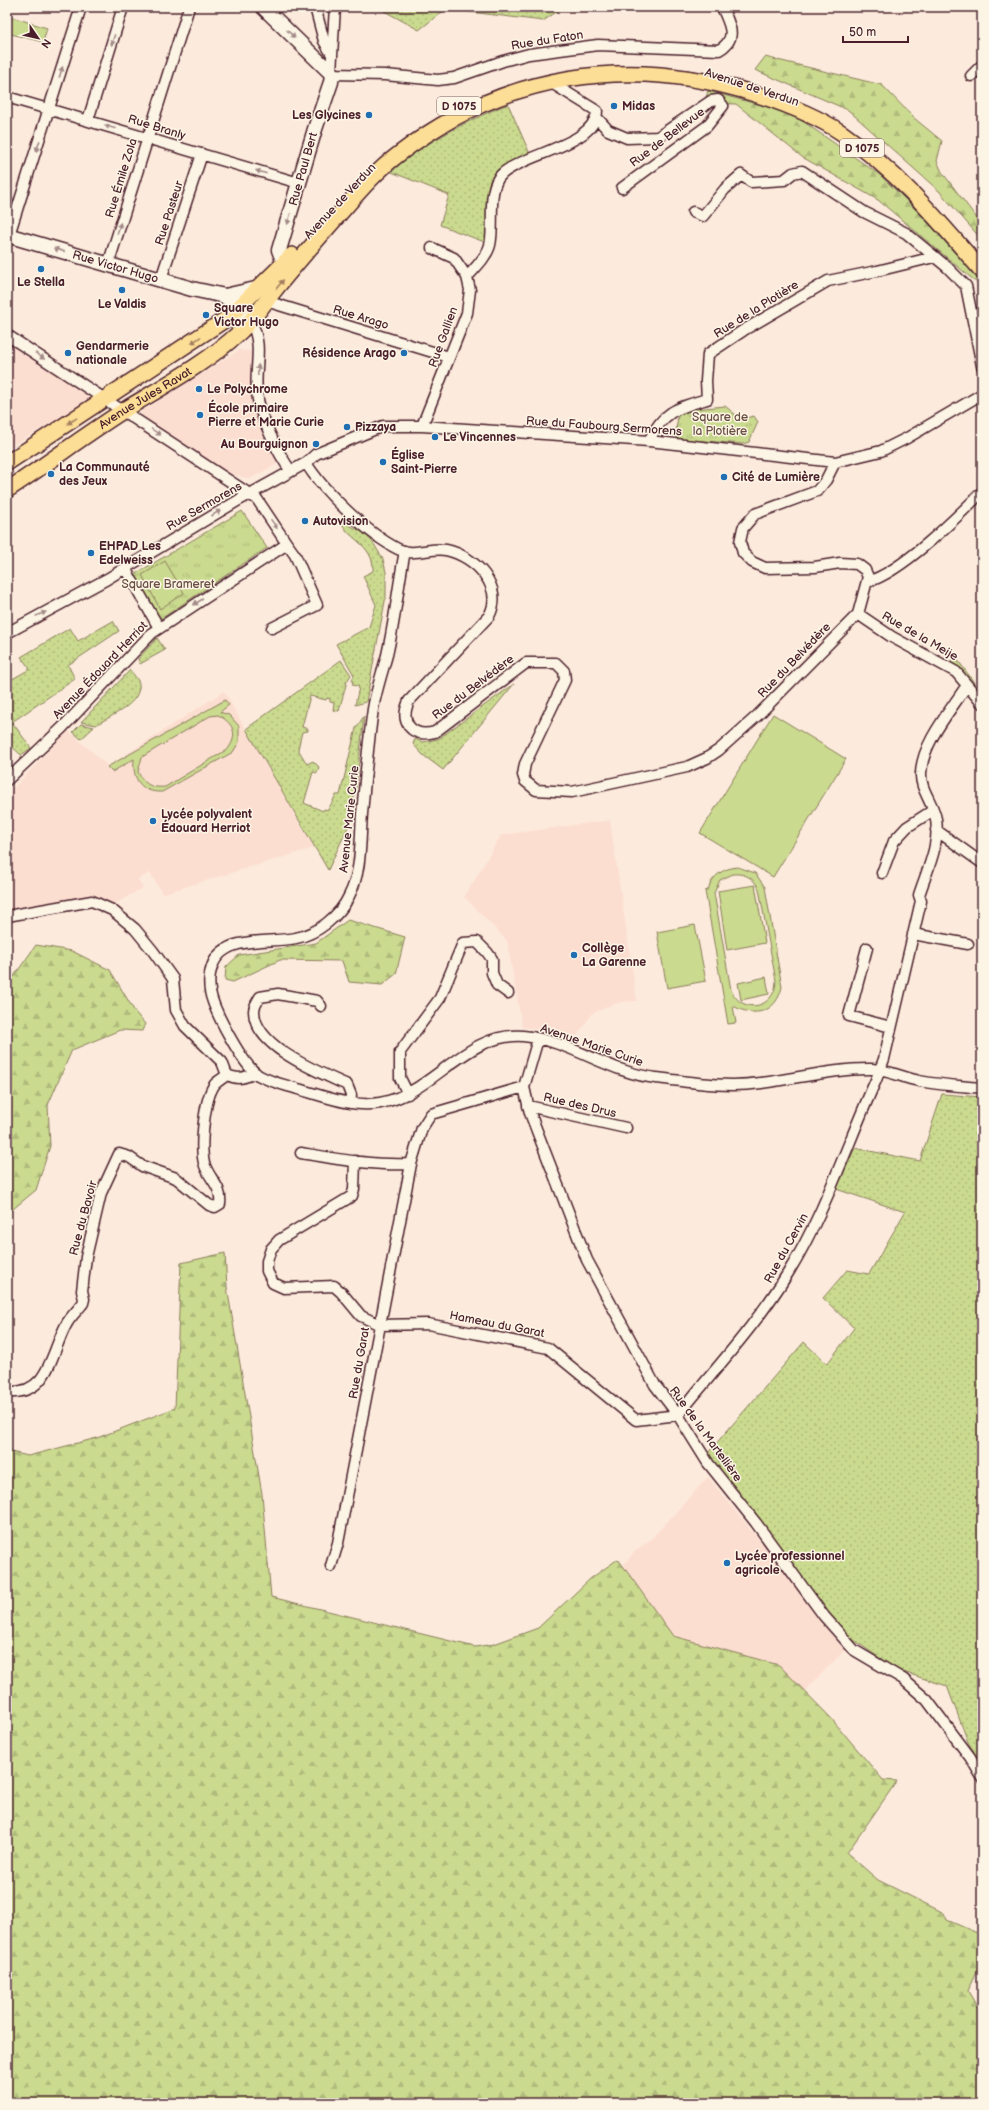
<svg xmlns="http://www.w3.org/2000/svg" width="989" height="2110" font-family="'Balsamiq Sans',sans-serif">
  <style>
    .built { fill: #fcded1 }
    .grass { fill: url(#grass-dots); stroke: #8a7c5c }
    .forest { fill: url(#forest-firs); stroke: #8a7c5c }
    .park { fill: url(#park-tufts); stroke: #8a7c5c }
    .pitch { fill: #cada8e; stroke: #8a7c5c; fill-rule: evenodd }
    .lines { fill: none; stroke-linecap: round; stroke-linejoin: round }
    .street-casing { stroke: #4a1f2b; stroke-width: 13 }
    .secondary-casing { stroke: #4a1f2b; stroke-width: 17 }
    .primary-casing { stroke: #4a1f2b; stroke-width: 18 }
    .street { stroke: #fcf5e5; stroke-width: 10 }
    .secondary { stroke: #fcf5e5; stroke-width: 14 }
    .primary { stroke: #fdde96; stroke-width: 15 }
    .oneway { fill: #a38a88 }
    .oneway2 { fill: #a47e60 }
    .poi-dot { fill: #1f6fb2; stroke: #fcf5e5; stroke-width: 1.5 }
    .labels { text-anchor: middle; stroke-width: 3; stroke-linejoin: round; paint-order: stroke }
    .shield { fill: #fcf5e5; stroke: #7f5f63; stroke-width: 1 }
    .shield-label { font-size: 11px; font-weight: bold; fill: #4a1f2b }
    .street-label { font-size: 12px; fill: #4a1f2b; stroke: #fcf5e5 }
    .poi-label { font-size: 12px; font-weight: bold; fill: #4a1f2b; stroke: #fcf5e5; text-anchor: start }
    .park-label { font-size: 12px; fill: #6a4e44; stroke: #fcf5e5 }
  </style>
  <defs>
    <pattern id="grass-dots" width="8" height="8" patternUnits="userSpaceOnUse"><rect width="8" height="8" fill="#cada8e"/><path d="M2 2h.1M6 6h.1" fill="none" stroke="#afbb7b" stroke-width="1.8" stroke-linecap="round"/></pattern>
    <pattern id="forest-firs" width="22" height="20" patternUnits="userSpaceOnUse"><rect width="22" height="20" fill="#cada8e"/><path d="M5 1l3.5 6h-7zM16 11l3.5 6h-7z" fill="#afbb7b"/></pattern>
    <pattern id="park-tufts" width="24" height="20" patternUnits="userSpaceOnUse"><rect width="24" height="20" fill="#cada8e"/><path d="M3 7l-1-3M5 7V3M7 7l1-3M15 17l-1-3M17 17v-4M19 17l1-3" fill="none" stroke="#afbb7b"/></pattern>
  </defs>
  <rect width="100%" height="100%" fill="#fcebdc"/>
  <filter id="ink" filterUnits="userSpaceOnUse"><feTurbulence type="fractalNoise" baseFrequency=".025" numOctaves="2"/><feDisplacementMap in="SourceGraphic" scale="8" xChannelSelector="R" yChannelSelector="G"/><feConvolveMatrix kernelMatrix="1 2 1 2 8 2 1 2 1" color-interpolation-filters="sRGB"/></filter>
  <g filter="url(#ink)">
    <path class="built" d="M 7,343 L 89,396 L 89,400 L 7,449 Z
      M 239,350 L 252,351 L 252,402 L 279,463 L 250,479 L 230,474 L 143,418 L 141,412 Z
      M 224,691 L 314,848 L 162,894 L 150,873 L 138,879 L 143,888 L 113,905 L 90,895 L 7,911 L 7,795 L 68,730 L 108,766 Z
      M 610,820 L 637,1001 L 621,1002 L 593,1013 L 577,1036 L 522,1027 L 507,941 L 464,897 L 501,835 Z
      M 708,1477 L 847,1648 L 801,1695 L 716,1719 L 621,1568 L 635,1551 L 650,1540 Z"/>
    <path class="grass" d="M 377,7 L 564,7 L 543,21 L 446,9 L 419,30 Z
      M 508,104 L 530,154 L 495,177 L 487,243 L 440,225 L 449,195 L 389,171 C 426,143 465,121 508,104 Z
      M 342,521 L 362,532 L 372,541 L 383,559 L 386,572 L 386,596 L 366,702 L 355,705 L 359,687 L 353,685 L 352,680 L 354,675 L 336,644 L 369,627 L 376,605 L 363,576 L 373,571 C 375,544 343,537 342,521 Z
      M 113,621 L 119,631 L 68,665 L 75,679 L 12,722 L 31,748 L 21,755 L 7,742 L 7,682 L 30,669 L 21,657 L 70,628 L 78,641 Z
      M 157,638 L 165,650 L 140,664 L 138,659 Z
      M 954,655 L 982,693 L 982,698 L 972,684 L 950,663 Z
      M 341,660 L 351,675 L 347,681 L 339,711 L 333,710 L 334,703 L 330,702 L 330,699 L 327,698 L 326,700 L 310,696 L 302,727 L 308,729 L 308,731 L 302,732 L 298,749 L 307,764 L 313,761 L 319,767 L 317,773 L 313,772 L 304,803 L 323,811 L 324,809 L 328,810 L 336,795 L 340,795 L 356,728 L 364,716 L 356,787 L 348,827 L 328,870 L 246,729 Z
      M 130,670 C 133,674 138,679 139,683 C 142,704 110,716 96,725 L 81,722 Z
      M 514,684 L 443,770 L 423,755 L 413,744 L 415,739 L 423,742 L 438,739 Z
      M 81,724 L 94,727 L 81,739 L 73,732 Z
      M 942,1094 L 982,1097 L 982,1765 L 968,1742 L 947,1686 L 897,1670 L 845,1634 L 707,1454 L 804,1342 L 827,1364 L 854,1328 L 823,1298 L 847,1270 L 869,1274 L 905,1212 L 836,1189 L 855,1148 L 920,1161 Z"/>
    <path class="forest" d="M 765,57 L 882,85 L 914,118 L 942,141 L 937,161 L 942,172 L 982,225 L 982,240 L 939,191 L 848,110 L 755,70 Z
      M 708,91 L 791,113 L 880,175 L 929,222 L 982,280 L 982,287 L 878,200 L 802,157 L 736,104 L 704,103 Z
      M 348,920 L 405,937 L 396,974 L 382,985 L 349,982 L 342,961 L 280,960 L 233,982 L 225,980 L 226,967 L 239,955 L 316,943 Z
      M 36,945 L 72,951 L 110,970 L 135,1012 L 145,1024 L 142,1031 L 120,1030 L 72,1050 L 48,1105 L 50,1146 L 36,1190 L 7,1214 L 7,986 Z
      M 225,1253 L 227,1287 L 262,1494 L 271,1597 L 475,1647 L 494,1644 L 538,1628 L 590,1579 L 618,1559 L 673,1636 L 779,1665 L 830,1717 L 883,1780 L 897,1781 L 847,1853 L 878,1880 L 944,1913 L 947,1920 L 982,1935 L 982,1960 L 968,1991 L 982,2015 L 982,2103 L 7,2103 L 7,1451 L 28,1456 L 97,1438 L 175,1408 L 181,1263 Z"/>
    <path class="park" d="M 725,406 L 741,419 L 754,416 L 758,422 L 749,442 L 743,444 L 675,439 L 678,415 L 695,409 Z
      M 242,511 L 267,548 L 159,620 L 135,574 Z"/>
    <path class="pitch" d="M 12,17 L 47,28 L 43,42 L 7,33 Z
      M 165,561 L 184,593 L 160,609 L 142,575 Z
      M 225,700 L 229,705 L 220,712 L 229,715 L 239,726 L 239,742 L 233,752 L 162,792 C 141,793 132,779 134,759 L 112,772 L 107,767 ZM 218,715 C 233,723 239,734 228,749 L 165,787 C 151,788 145,785 138,772 L 142,757 L 210,716 Z
      M 773,714 L 846,759 L 773,877 L 700,833 Z
      M 738,867 L 755,873 L 765,887 L 782,987 C 776,1013 755,1018 733,1006 L 736,1023 L 728,1024 L 705,891 L 708,890 C 712,875 724,868 738,867 ZM 733,874 C 745,873 754,878 759,889 L 776,981 C 775,1009 742,1015 731,990 L 714,893 L 720,880 Z
      M 755,885 L 765,943 L 727,950 L 718,891 Z
      M 695,925 L 706,981 L 667,988 L 657,932 Z
      M 766,977 L 769,994 L 741,1000 L 738,983 Z"/>
    <g class="lines">
      <g class="street-casing">
        <path id="street" d="M 315,7 L 324,41 L 331,53
          M 331,72 L 335,7
          M 332,74 L 385,75 L 438,80 L 454,78 L 503,61 L 529,54 L 598,45 L 719,50 C 739,38 729,24 722,7
          M 971,76 L 982,65
          M 7,97 L 299,183
          M 597,118 L 608,130 L 627,138 L 658,137 L 711,101 L 718,100 L 723,106 L 707,126 L 622,188
          M 88,120 L 123,7
          M 693,212 L 703,216 L 725,189 L 741,175 L 751,182 L 784,180 L 793,173 L 802,171 L 864,212 L 906,233 L 947,267 L 966,286 L 982,366
          M 9,235 L 81,7
          M 108,265 L 189,7
          M 467,277 C 475,268 487,257 490,245 C 495,225 486,188 502,174 C 523,154 596,145 597,111 L 550,82
          M 161,279 L 202,154
          M 266,301 L 449,357
          M 251,321 C 264,348 254,365 257,393 C 259,415 278,454 291,471
          M 7,335 L 257,499 L 287,544 L 152,633 L 62,728 L 7,780
          M 422,426 L 467,313 L 470,290 L 467,277 L 454,258 L 432,248
          M 649,441 C 663,411 677,408 707,399 L 706,381 L 708,354 L 744,330 L 828,281 L 877,271 L 934,257
          M 306,463 C 324,492 368,534 398,549 C 414,557 430,547 446,550 C 475,556 505,587 489,616 L 409,701 C 399,723 412,738 435,732 L 526,663 L 556,663 L 564,671 L 565,680 L 525,764 L 523,775 L 525,781 L 536,790 L 572,792 L 687,767 L 707,758 L 719,750 L 757,716 L 858,614 L 868,577 L 865,570 L 857,564 L 840,563 L 815,567 L 765,568 L 752,562 L 743,553 L 740,542 L 743,528 L 755,514 L 817,491 L 826,480 L 835,462
          M 405,551 C 398,586 395,621 387,655 C 382,673 376,691 373,709 C 368,744 365,779 362,814 C 360,841 362,871 349,896 C 340,916 317,934 296,938 C 268,944 220,933 211,970 C 209,975 209,985 210,991 C 213,1010 243,1065 258,1075 C 270,1082 285,1085 298,1089 C 324,1096 352,1108 380,1103 C 433,1094 465,1032 523,1036 C 570,1040 609,1073 656,1078 C 691,1082 726,1088 761,1083 C 795,1079 837,1068 872,1069 C 888,1070 904,1078 919,1081 C 940,1085 961,1086 982,1088
          M 125,568 L 159,628
          M 867,582 C 902,572 956,518 982,492
          M 858,614 L 892,637 L 956,672 L 982,703
          M 272,628 L 317,605 L 295,555 L 287,544
          M 7,633 L 107,579 L 239,500 L 306,463 L 316,454 L 383,426 L 422,426 L 649,441 L 835,462 L 881,451 L 907,438 L 982,394
          M 936,830 L 982,863
          M 882,873 L 894,841 L 907,827 L 932,811
          M 7,916 L 92,901 L 112,910 L 135,929 L 153,951 L 173,979 L 176,1010 L 185,1026 L 222,1062 L 227,1075 C 238,1080 244,1078 256,1073
          M 913,934 L 968,944
          M 867,948 L 849,1016 L 891,1027
          M 321,1006 L 317,1001 L 278,994 L 260,997 C 258,1001 254,1006 254,1011 C 254,1047 319,1072 347,1085 L 351,1095 L 350,1103
          M 538,1039 L 524,1087 L 530,1113 L 587,1260 L 655,1385 L 678,1415 L 708,1463 L 756,1523 L 824,1616 L 854,1650 L 903,1679 L 927,1700 L 970,1757 L 982,1777
          M 408,1094 L 400,1078 L 400,1052 L 440,998 L 463,943 L 477,942 L 487,952 L 492,959 L 492,973 L 497,985 L 508,993
          M 528,1106 L 626,1128
          M 301,1153 C 337,1159 374,1166 411,1164
          M 355,1161 L 354,1189 L 352,1196 L 279,1240 L 271,1249 L 267,1261 L 267,1271 L 273,1283 L 284,1288 L 334,1286 L 341,1292 L 361,1316 L 380,1325 L 428,1324 L 548,1348 L 636,1420 L 678,1415 C 715,1369 757,1324 788,1273 C 825,1213 847,1144 876,1080 L 884,1059 L 921,901 L 919,895 C 927,870 940,845 936,819 C 933,802 920,790 921,773 C 922,743 951,710 967,685
          M 7,1392 C 49,1395 50,1355 66,1325 C 70,1317 78,1310 83,1303 L 84,1299 L 82,1291 L 86,1257 L 101,1193 L 119,1154 L 129,1157 L 142,1166 L 176,1178 L 209,1205 L 215,1207 L 220,1204 C 222,1185 209,1180 204,1163 C 200,1146 204,1098 215,1084 C 218,1081 223,1078 227,1075
          M 331,1566 L 338,1543 L 411,1164 L 422,1128 L 431,1114 L 524,1087"/>
      </g>
      <g class="secondary-casing">
        <g id="secondary">
          <path d="M 263,7 L 332,74 L 331,82 L 315,129 L 279,250 L 284,263 L 291,269"/>
          <path id="s1" d="M 7,235 L 192,289 L 225,296 L 251,321"/>
          <path d="M 225,296 L 260,288"/>
        </g>
      </g>
      <g class="primary-casing">
        <g id="primary">
          <path d="M 7,463 L 229,317 L 292,255"/>
          <path id="s2" d="M 7,490 C 47,464 85,435 126,409 C 164,386 207,363 240,332 C 253,320 263,305 274,291 C 294,266 315,242 336,218 C 356,195 375,172 399,154 C 504,73 629,54 755,94 C 786,104 815,115 842,133 C 897,171 939,221 982,271"/>
        </g>
      </g>
      <use href="#street" class="street"/>
      <use href="#secondary" class="secondary"/>
      <use href="#primary" class="primary"/>
    </g>
    <defs><path id="oneway-solid" d="M-6-.8H1V-3.2L6.5 0L1 3.2V.8H-6Z"/></defs>
    <g class="oneway">
      <use href="#oneway-solid" transform="translate(291 34) rotate(43)"/>
      <use href="#oneway-solid" transform="translate(113 40) rotate(107)"/>
      <use href="#oneway-solid" transform="translate(61 72) rotate(-73)"/>
      <use href="#oneway-solid" transform="translate(110 127) rotate(-164)"/>
      <use href="#oneway-solid" transform="translate(38 146) rotate(108)"/>
      <use href="#oneway-solid" transform="translate(261 172) rotate(-163)"/>
      <use href="#oneway-solid" transform="translate(289 219) rotate(106)"/>
      <use href="#oneway-solid" transform="translate(119 228) rotate(-73)"/>
      <use href="#oneway-solid" transform="translate(59 250) rotate(-163)"/>
      <use href="#oneway-solid" transform="translate(40 356) rotate(34)"/>
      <use href="#oneway-solid" transform="translate(258 370) rotate(-88)"/>
      <use href="#oneway-solid" transform="translate(156 432) rotate(34)"/>
      <use href="#oneway-solid" transform="translate(216 513) rotate(-31)"/>
      <use href="#oneway-solid" transform="translate(274 524) rotate(55)"/>
      <use href="#oneway-solid" transform="translate(198 602) rotate(147)"/>
      <use href="#oneway-solid" transform="translate(41 614) rotate(-22)"/>
    </g>
    <g class="oneway2">
      <use href="#oneway-solid" transform="translate(280 284) rotate(-51)"/>
      <use href="#oneway-solid" transform="translate(196 340) rotate(146)"/>
      <use href="#oneway-solid" transform="translate(72 421) rotate(148)"/>
    </g>
  </g>
  <g class="poi-dot">
    <circle cx="614" cy="106" r="4"/>
    <circle cx="369" cy="115" r="4"/>
    <circle cx="41" cy="269" r="4"/>
    <circle cx="122" cy="290" r="4"/>
    <circle cx="206" cy="315" r="4"/>
    <circle cx="68" cy="353" r="4"/>
    <circle cx="404" cy="353" r="4"/>
    <circle cx="199" cy="389" r="4"/>
    <circle cx="200" cy="415" r="4"/>
    <circle cx="347" cy="427" r="4"/>
    <circle cx="435" cy="437" r="4"/>
    <circle cx="316" cy="444" r="4"/>
    <circle cx="383" cy="462" r="4"/>
    <circle cx="51" cy="474" r="4"/>
    <circle cx="724" cy="477" r="4"/>
    <circle cx="305" cy="521" r="4"/>
    <circle cx="91" cy="553" r="4"/>
    <circle cx="153" cy="821" r="4"/>
    <circle cx="574" cy="955" r="4"/>
    <circle cx="727" cy="1563" r="4"/>
  </g>
  <g class="labels">
    <g class="shield">
      <rect x="437" y="97" width="44" height="18" rx="3"/>
      <rect x="840" y="139" width="44" height="18" rx="3"/>
    </g>
    <g class="shield-label">
      <text x="459" y="110">D 1075</text>
      <text x="862" y="152">D 1075</text>
    </g>
    <g class="street-label">
      <text transform="translate(547 40) rotate(-9)" y="4">Rue du Faton</text>
      <text transform="translate(752 87) rotate(18)" y="4">Avenue de Verdun</text>
      <text transform="translate(157 127) rotate(17)" y="4">Rue Branly</text>
      <text transform="translate(667 137) rotate(-37)" y="4">Rue de Bellevue</text>
      <text transform="translate(303 169) rotate(-74)" y="4">Rue Paul Bert</text>
      <text transform="translate(121 178) rotate(-73)" y="4">Rue Émile Zola</text>
      <text transform="translate(340 201) rotate(-47)" y="4">Avenue de Verdun</text>
      <text transform="translate(169 213) rotate(-72)" y="4">Rue Pasteur</text>
      <text dy="4" stroke="none"><textPath href="#s1" startOffset="113">Rue Victor Hugo</textPath></text>
      <text transform="translate(756 309) rotate(-32)" y="4">Rue de la Plotière</text>
      <text transform="translate(361 317) rotate(17)" y="4">Rue Arago</text>
      <text transform="translate(443 337) rotate(-70)" y="4">Rue Gallien</text>
      <text dy="4" stroke="none"><textPath href="#s2" startOffset="166">Avenue Jules Ravat</textPath></text>
      <text transform="translate(604 426) rotate(4)" y="4">Rue du Faubourg Sermorens</text>
      <text transform="translate(204 506) rotate(-30)" y="4">Rue Sermorens</text>
      <text transform="translate(920 636) rotate(30)" y="4">Rue de la Meije</text>
      <text transform="translate(794 660) rotate(-46)" y="4">Rue du Belvédère</text>
      <text transform="translate(100 670) rotate(-46)" y="4">Avenue Édouard Herriot</text>
      <text transform="translate(473 687) rotate(-37)" y="4">Rue du Belvédère</text>
      <text transform="translate(349 819) rotate(-84)" y="4">Avenue Marie Curie</text>
      <text transform="translate(592 1045) rotate(19)" y="4">Avenue Marie Curie</text>
      <text transform="translate(580 1105) rotate(13)" y="4">Rue des Drus</text>
      <text transform="translate(83 1218) rotate(-75)" y="4">Rue du Bavoir</text>
      <text transform="translate(786 1248) rotate(-61)" y="4">Rue du Cervin</text>
      <text transform="translate(497 1324) rotate(11)" y="4">Hameau du Garat</text>
      <text transform="translate(359 1363) rotate(-80)" y="4">Rue du Garat</text>
      <text transform="translate(706 1434) rotate(54)" y="4">Rue de la Martellière</text>
    </g>
    <g class="poi-label">
      <text x="622" y="110">Midas</text>
      <text x="361" y="119" text-anchor="end">Les Glycines</text>
      <text x="41" y="286" text-anchor="middle">Le Stella</text>
      <text x="122" y="308" text-anchor="middle">Le Valdis</text>
      <text x="214" y="312">Square<tspan x="214" dy="14">Victor Hugo</tspan></text>
      <text x="76" y="350">Gendarmerie<tspan x="76" dy="14">nationale</tspan></text>
      <text x="396" y="357" text-anchor="end">Résidence Arago</text>
      <text x="207" y="393">Le Polychrome</text>
      <text x="208" y="412">École primaire<tspan x="208" dy="14">Pierre et Marie Curie</tspan></text>
      <text x="355" y="431">Pizzaya</text>
      <text x="443" y="441">Le Vincennes</text>
      <text x="308" y="448" text-anchor="end">Au Bourguignon</text>
      <text x="391" y="459">Église<tspan x="391" dy="14">Saint-Pierre</tspan></text>
      <text x="59" y="471">La Communauté<tspan x="59" dy="14">des Jeux</tspan></text>
      <text x="732" y="481">Cité de Lumière</text>
      <text x="313" y="525">Autovision</text>
      <text x="99" y="550">EHPAD Les<tspan x="99" dy="14">Edelweiss</tspan></text>
      <text x="161" y="818">Lycée polyvalent<tspan x="161" dy="14">Édouard Herriot</tspan></text>
      <text x="582" y="952">Collège<tspan x="582" dy="14">La Garenne</tspan></text>
      <text x="735" y="1560">Lycée professionnel<tspan x="735" dy="14">agricole</tspan></text>
    </g>
    <g class="park-label">
      <text x="720" y="421">Square de<tspan x="720" dy="14">la Plotière</tspan></text>
      <text x="168" y="588">Square Brameret</text>
    </g>
  </g>
  <rect width="989" height="2110" fill="none" stroke="#fcf5e5" stroke-width="24"/>
  <rect x="12" y="12" width="965" height="2086" fill="none" stroke="#4a1f2b" stroke-width="1.5" filter="url(#ink)"/>
  <g transform="translate(38 38) rotate(124)" stroke="#fcf5e5" stroke-width="3" paint-order="stroke">
  <path d="M0-3L7 15L0 10L-7 15Z" fill="#4a1f2b"/>
  <text y="-6" font-size="11" font-weight="bold" text-anchor="middle" fill="#4a1f2b">N</text>
  </g>
  <path d="M843 36v6h65v-6" fill="none" stroke="#4a1f2b" stroke-width="2"/>
  <text x="849" y="36" font-size="12" fill="#4a1f2b" stroke="#fcf5e5" stroke-width="3" paint-order="stroke">50 m</text>
</svg>
